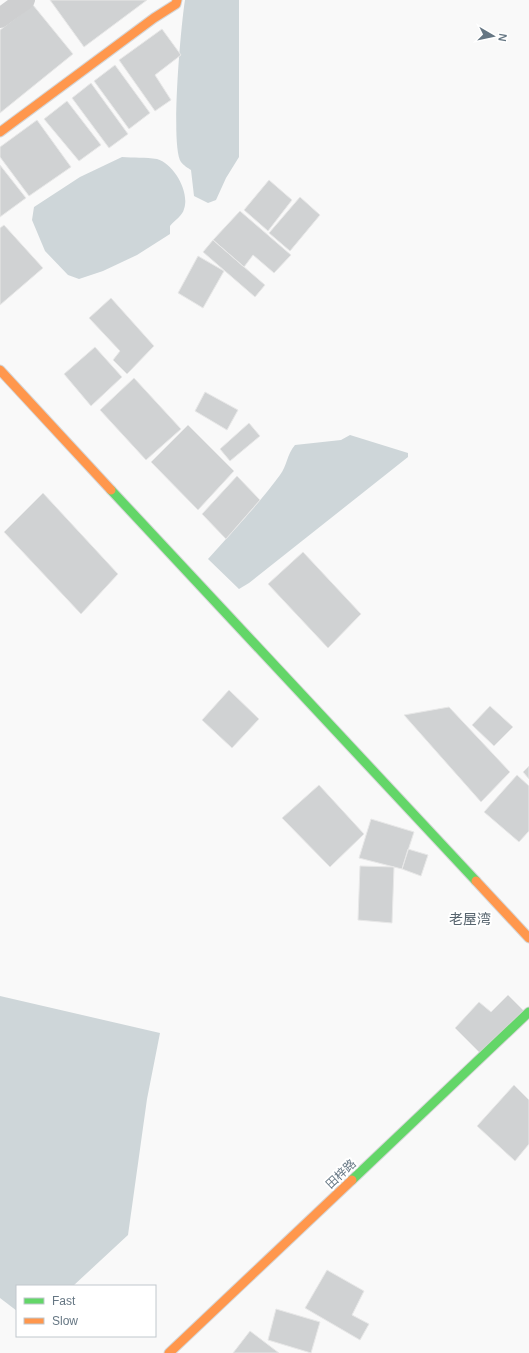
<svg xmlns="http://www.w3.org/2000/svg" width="529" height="1353" font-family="Arial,'Noto Sans SC',sans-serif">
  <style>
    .water { fill: #ced6d9 }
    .building { fill: #d0d2d3; stroke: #e8e8e8 }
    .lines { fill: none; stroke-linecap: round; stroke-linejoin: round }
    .fast-casing { stroke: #d5d6d7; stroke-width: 11 }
    .slow-casing { stroke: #d5d6d7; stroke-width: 11 }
    .street { stroke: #cecfd0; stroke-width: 20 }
    .fast { stroke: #63d668; stroke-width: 9 }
    .slow { stroke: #ff974d; stroke-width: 9 }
    .labels { text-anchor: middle; stroke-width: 4; stroke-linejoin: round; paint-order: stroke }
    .street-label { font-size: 12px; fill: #657683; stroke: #fff }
    .quarter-label { font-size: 14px; fill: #57646e; stroke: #fff }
  </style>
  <rect width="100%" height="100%" fill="#f9f9f9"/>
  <path class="water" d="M 185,0 L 239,0 L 239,157 L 226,178 L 216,200 L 208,203 L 194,196 L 191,170 C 188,168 183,165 181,162 C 170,147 181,24 185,0 Z
    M 122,157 C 133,158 146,157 157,159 C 174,164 190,192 184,209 C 183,215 174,221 170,226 L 170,234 L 137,255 L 103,271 L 79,279 L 68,275 L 45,251 L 32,220 L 34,207 L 80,177 Z
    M 350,435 L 408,453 L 408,457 L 249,583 L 239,589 L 208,559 C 232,532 258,505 280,475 C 287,466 287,454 295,445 L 341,440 Z
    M 0,996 L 160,1033 L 147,1099 L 128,1235 L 73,1286 L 17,1286 L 17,1311 L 0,1298 Z"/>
  <path class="building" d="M 50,0 L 147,0 L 84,47 Z
    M 33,5 L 73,54 L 0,113 L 0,30 Z
    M 162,29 L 181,55 L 155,75 L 171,100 L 155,111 L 119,60 Z
    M 115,65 L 150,113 L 129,129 L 94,81 Z
    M 91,83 L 128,134 L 109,148 L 72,98 Z
    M 67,101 L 101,145 L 79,161 L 44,119 Z
    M 37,120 L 71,167 L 29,196 L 0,157 L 0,147 Z
    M 0,165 L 26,198 L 0,217 Z
    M 269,180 L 292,200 L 268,231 L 244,210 Z
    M 300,197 L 320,215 L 290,251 L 269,233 Z
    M 240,211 L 291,255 L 274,273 L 253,255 L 244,267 L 213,240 Z
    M 4,225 L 43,268 L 0,305 L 0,228 Z
    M 213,240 L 265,285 L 255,297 L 203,252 Z
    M 198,256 L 224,271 L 203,308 L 178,293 Z
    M 111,298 L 154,346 L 127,374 L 113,360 L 120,351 L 89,318 Z
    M 95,347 L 122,377 L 91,406 L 64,374 Z
    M 134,378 L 181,429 L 146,460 L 100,410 Z
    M 205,392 L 238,410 L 227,430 L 195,411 Z
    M 249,423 L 260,436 L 230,461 L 220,449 Z
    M 188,425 L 234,471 L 198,510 L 151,462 Z
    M 237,476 L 260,500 L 226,539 L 202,514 Z
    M 43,493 L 118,574 L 81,614 L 4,532 Z
    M 303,552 L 361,614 L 328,648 L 268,584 Z
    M 229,690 L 259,719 L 232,748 L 202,720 Z
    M 490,706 L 513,727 L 494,746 L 472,725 Z
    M 449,707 L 510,772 L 481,802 L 404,715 Z
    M 529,766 L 529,779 L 523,772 Z
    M 517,775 L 529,786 L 529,831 L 519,842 L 484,812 Z
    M 319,785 L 364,834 L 330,867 L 282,818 Z
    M 371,819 L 414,832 L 402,869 L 359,858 Z
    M 408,849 L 428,855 L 421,876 L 402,869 Z
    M 360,866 L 394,867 L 392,923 L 358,920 Z
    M 508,995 L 527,1014 L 485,1058 L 455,1028 L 479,1002 L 491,1012 Z
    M 514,1085 L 529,1100 L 529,1144 L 515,1161 L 477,1126 Z
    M 327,1270 L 364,1291 L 352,1315 L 369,1324 L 360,1340 L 305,1308 Z
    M 276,1309 L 320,1322 L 311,1353 L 268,1340 Z
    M 250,1331 L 279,1353 L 233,1353 Z"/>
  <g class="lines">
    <g class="fast-casing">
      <path id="fast" d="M 111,490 L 476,881
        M 352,1180 L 529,1012"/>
    </g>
    <g class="slow-casing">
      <path id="slow" d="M 0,132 L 154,18 L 176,4 L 177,0
        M 0,370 L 111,490
        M 476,881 L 529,938
        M 169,1353 L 352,1180"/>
    </g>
    <path class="street" d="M 0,18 L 25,0"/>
    <use href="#fast" class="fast"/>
    <use href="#slow" class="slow"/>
  </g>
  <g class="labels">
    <g class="street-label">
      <text transform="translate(341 1174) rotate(-43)" y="4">田梓路</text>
    </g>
    <g class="quarter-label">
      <text x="470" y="924">老屋湾</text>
    </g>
  </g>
  <rect x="16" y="1285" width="140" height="52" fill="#ffffff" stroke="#c1c8cd"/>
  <rect x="24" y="1298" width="20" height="6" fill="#63d668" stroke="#c1c8cd"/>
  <text x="52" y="1305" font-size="12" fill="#657683">Fast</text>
  <rect x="24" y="1318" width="20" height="6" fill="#ff974d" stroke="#c1c8cd"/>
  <text x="52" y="1325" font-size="12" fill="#657683">Slow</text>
  <g transform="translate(493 36) rotate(99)" stroke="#ffffff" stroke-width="3" paint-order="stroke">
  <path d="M0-3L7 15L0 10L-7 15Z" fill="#657683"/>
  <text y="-6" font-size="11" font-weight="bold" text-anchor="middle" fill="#657683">N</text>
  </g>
</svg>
